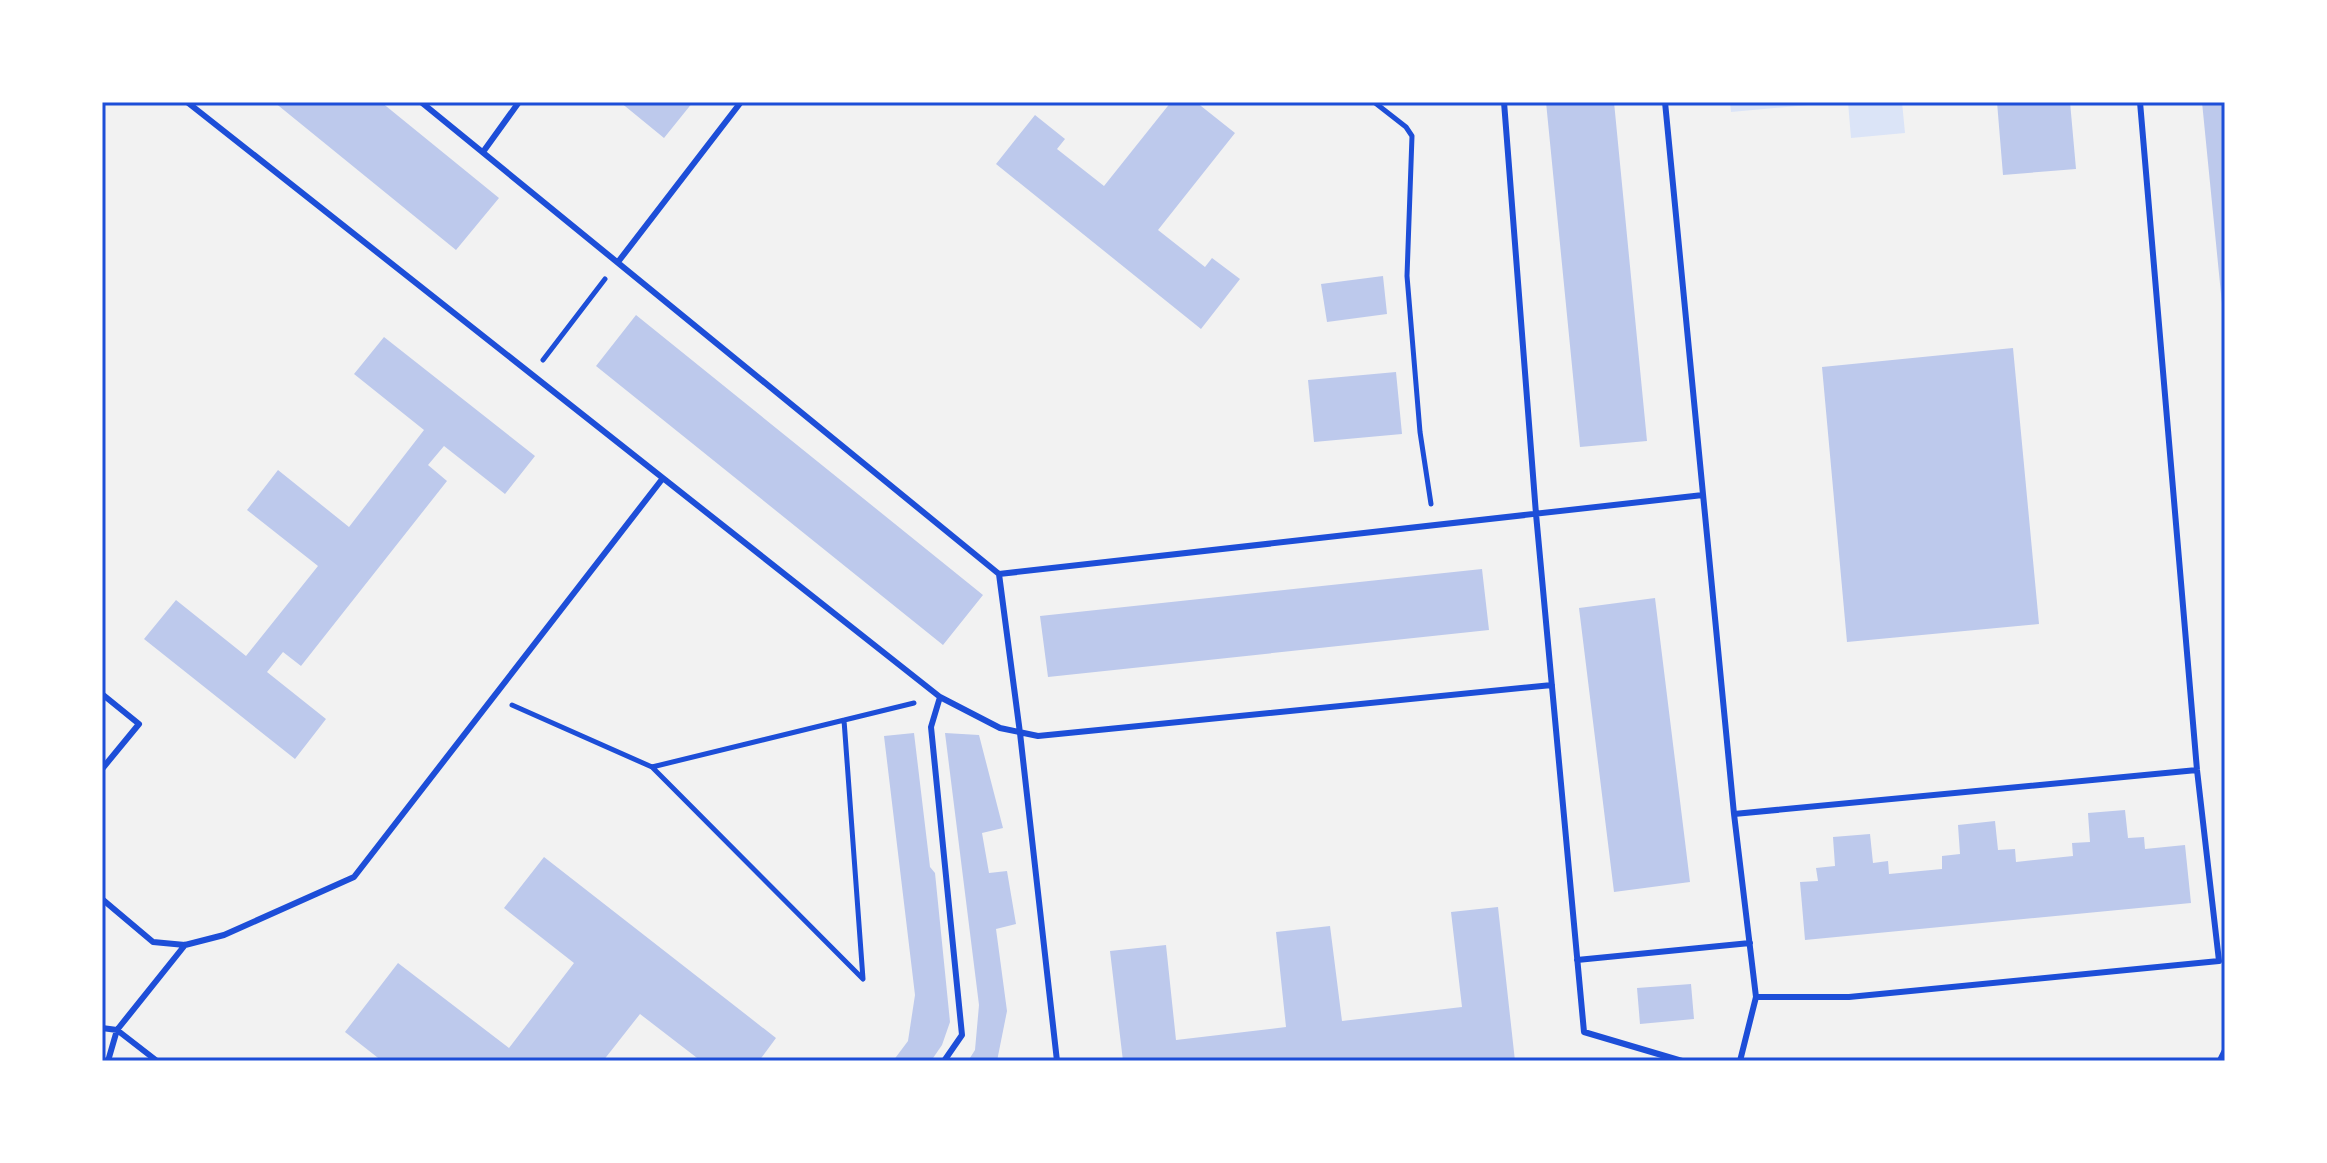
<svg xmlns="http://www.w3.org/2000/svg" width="2327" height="1163" font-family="'IBM Plex Serif',serif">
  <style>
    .green { fill: #dbe4f7 }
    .building { fill: #bdc9ec }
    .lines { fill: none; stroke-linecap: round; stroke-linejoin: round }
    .path { stroke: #1d4ed8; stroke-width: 5 }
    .service { stroke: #1d4ed8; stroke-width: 6 }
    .neatline { fill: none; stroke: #1d4ed8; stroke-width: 3 }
  </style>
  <rect width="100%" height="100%" fill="#f2f2f2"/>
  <path class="green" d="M 1730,102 L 1841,102 L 1731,112 Z
    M 1848,102 L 1902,102 L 1905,133 L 1851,138 Z"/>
  <path class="building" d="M 274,102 L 381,102 L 499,198 L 456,250 Z
    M 620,102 L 693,102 L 664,138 Z
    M 1171,102 L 1196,102 L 1235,133 L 1158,230 L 1205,267 L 1212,258 L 1240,279 L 1201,329 L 996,164 L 1035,115 L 1065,139 L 1057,149 L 1104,186 Z
    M 1546,102 L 1614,102 L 1647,441 L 1580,447 Z
    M 1997,102 L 2070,102 L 2076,169 L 2003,175 Z
    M 2202,102 L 2225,102 L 2225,314 L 2223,314 Z
    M 1383,276 L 1387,314 L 1327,322 L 1321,284 Z
    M 636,315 L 983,595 L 943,645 L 596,366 Z
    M 384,337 L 535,456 L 505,494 L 444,446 L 428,465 L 447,481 L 301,666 L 283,652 L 267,672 L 326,719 L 295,759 L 144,639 L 176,600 L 246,656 L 318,566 L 247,510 L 278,470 L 349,527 L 424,430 L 354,374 Z
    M 2013,348 L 2039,624 L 1847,642 L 1822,367 Z
    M 1396,372 L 1402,434 L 1314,442 L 1308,380 Z
    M 1482,569 L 1489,630 L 1048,677 L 1040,616 Z
    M 1655,598 L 1690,882 L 1614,892 L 1579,608 Z
    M 914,733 L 930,867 L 935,873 L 950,1022 L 942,1045 L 931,1061 L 893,1061 L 908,1041 L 915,995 L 884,736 Z
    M 945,733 L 979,735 L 1003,828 L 982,833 L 989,873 L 1007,871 L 1016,924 L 996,929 L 1007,1011 L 997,1061 L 968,1061 L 975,1050 L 979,1005 Z
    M 2125,810 L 2128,838 L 2144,837 L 2145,849 L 2185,845 L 2191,903 L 1805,940 L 1800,882 L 1818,881 L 1816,868 L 1835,866 L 1833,837 L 1870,834 L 1873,863 L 1888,861 L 1889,874 L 1942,869 L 1942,856 L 1960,854 L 1958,825 L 1995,821 L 1998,850 L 2015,849 L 2016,862 L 2073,856 L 2072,843 L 2090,842 L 2088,813 Z
    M 544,857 L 776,1038 L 759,1061 L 701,1061 L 640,1014 L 603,1061 L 382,1061 L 345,1032 L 398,963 L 509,1048 L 574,963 L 504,908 Z
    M 1498,907 L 1515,1061 L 1123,1061 L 1110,951 L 1166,945 L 1176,1040 L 1286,1027 L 1276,932 L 1330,926 L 1342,1021 L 1462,1007 L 1451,912 Z
    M 1691,984 L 1694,1019 L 1640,1024 L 1637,988 Z"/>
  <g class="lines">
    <path class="path" d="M 1374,102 L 1406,127 L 1412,136 L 1407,276 L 1420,432 L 1431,504
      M 543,360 L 605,279
      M 512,705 L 652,767 L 914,703
      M 652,767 L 863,979 L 844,720
      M 2219,1061 L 2225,1049"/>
    <path class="service" d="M 187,102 L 940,697 L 1000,728 L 1038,736 L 1552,685
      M 421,102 L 999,574 L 1703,495
      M 1504,102 L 1536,514 L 1584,1032 L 1682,1061
      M 1665,102 L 1734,814 L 1756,997 L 1740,1061
      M 483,152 L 519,102
      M 618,262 L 741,102
      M 999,574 L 1020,733 L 1057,1061
      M 102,694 L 139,724 L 102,769
      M 940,697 L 931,727 L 962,1035 L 944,1061
      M 1734,814 L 2197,770
      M 102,899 L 153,942 L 185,945 L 224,935 L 354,877 L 663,478
      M 1577,960 L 1750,943
      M 1756,997 L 1849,997 L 2219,961 L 2197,770 L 2140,102
      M 102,1028 L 117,1030 L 157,1061
      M 108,1061 L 117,1030 L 185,945"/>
  </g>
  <rect width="2327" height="1163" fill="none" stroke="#ffffff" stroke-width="208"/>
  <rect x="104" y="104" width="2119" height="955" class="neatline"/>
</svg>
